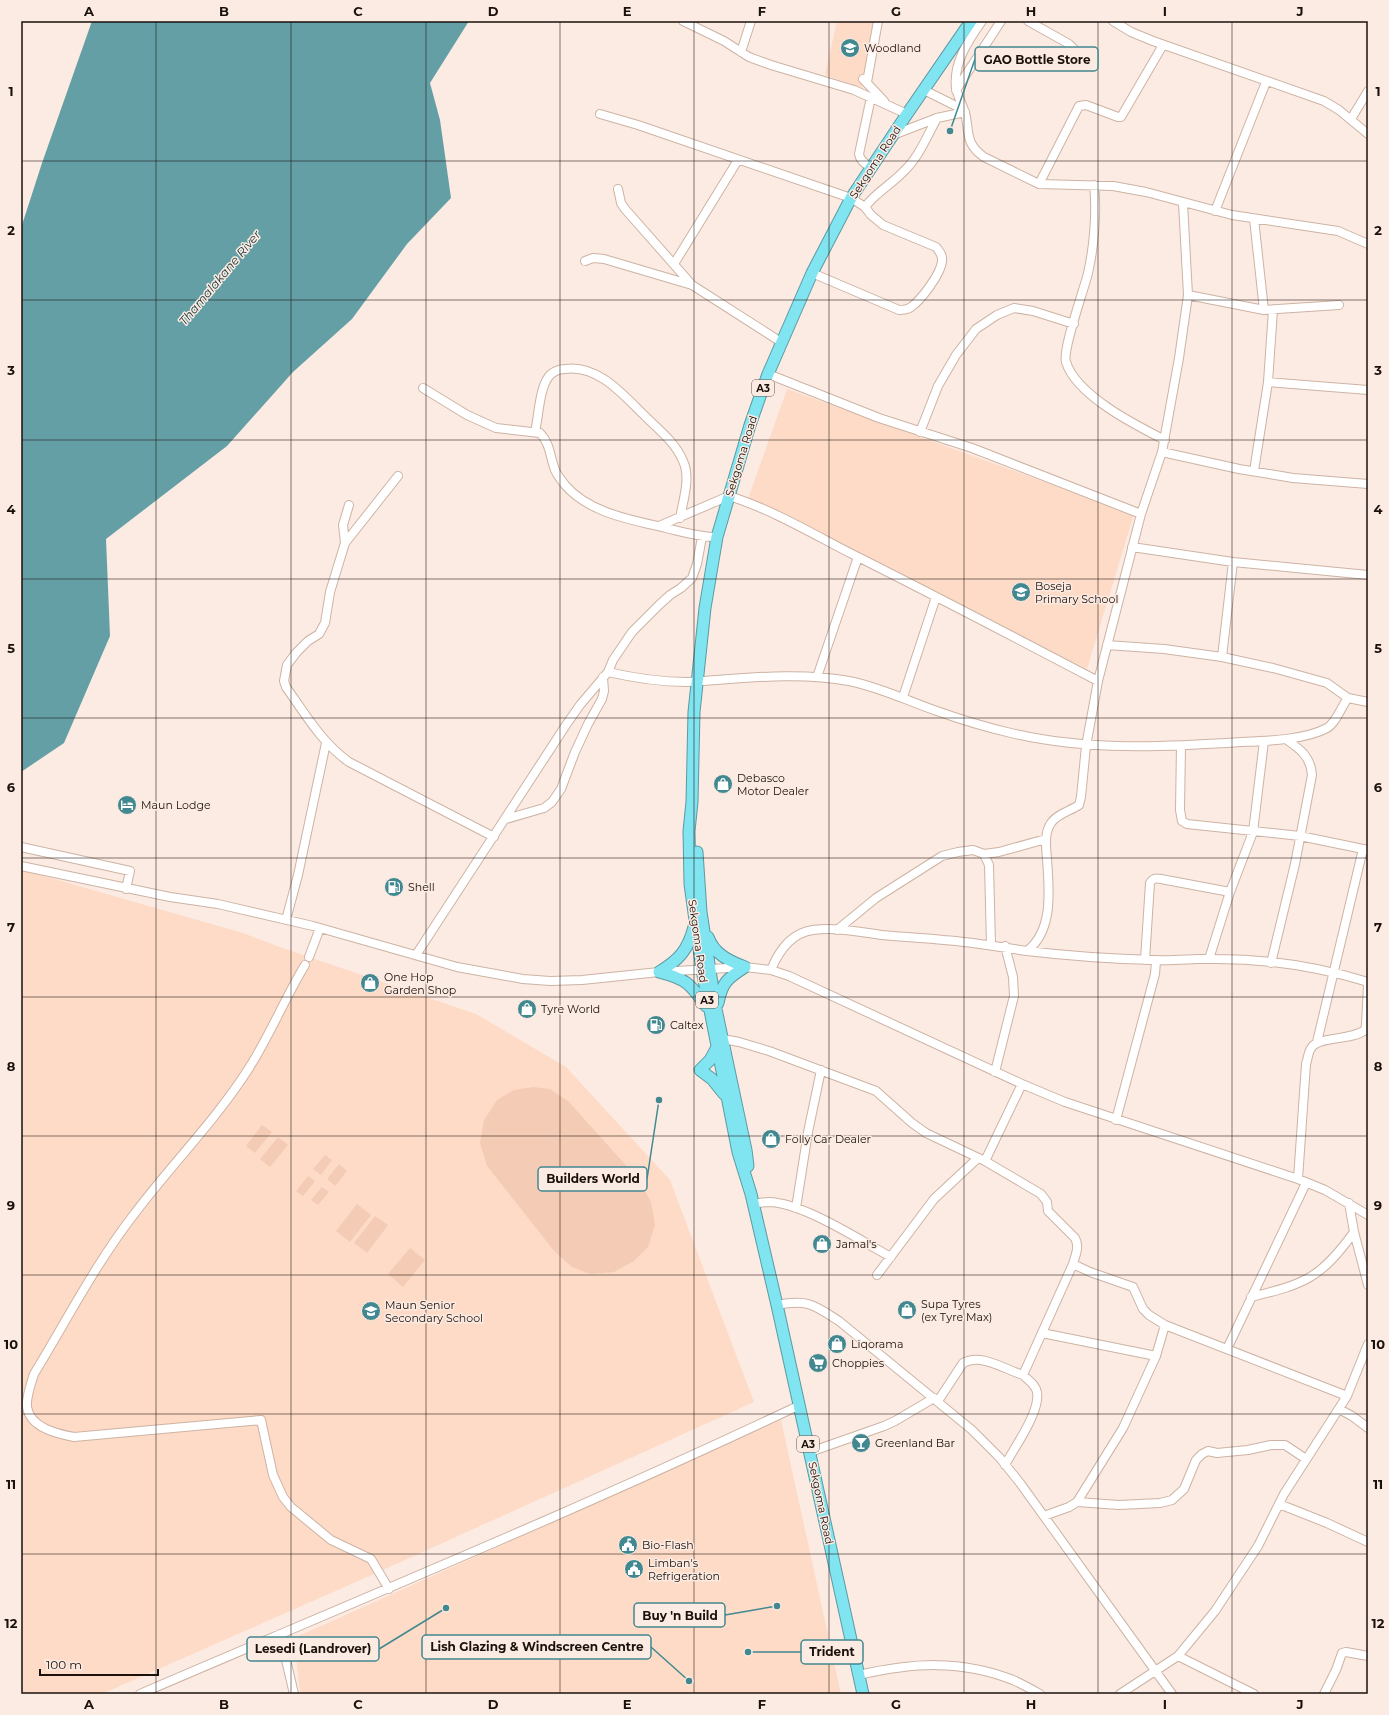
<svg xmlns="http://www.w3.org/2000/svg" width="1389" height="1715" font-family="Montserrat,sans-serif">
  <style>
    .built { fill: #fedbc7 }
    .green { fill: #f4cbb4 }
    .water { fill: #659fa6 }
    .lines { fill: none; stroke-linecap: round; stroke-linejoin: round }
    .minor-casing { stroke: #cdb3a4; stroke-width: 10 }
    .highway-casing { stroke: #5c9aa1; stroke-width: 13 }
    .minor { stroke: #fff; stroke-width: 8 }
    .highway { stroke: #80e4f1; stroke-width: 11 }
    .grid { fill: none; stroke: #1a110c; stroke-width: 1; stroke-opacity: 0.55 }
    .labels { text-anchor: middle; stroke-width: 3; stroke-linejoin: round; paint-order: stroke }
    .shield { fill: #fcebe2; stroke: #5e524c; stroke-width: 1 }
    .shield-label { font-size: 10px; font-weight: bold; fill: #1a110c }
    .poi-label { font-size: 11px; fill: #1a110c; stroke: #fcebe2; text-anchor: start }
    .street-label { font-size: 11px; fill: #1a110c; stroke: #fcebe2 }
    .water-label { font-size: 12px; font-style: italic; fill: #143236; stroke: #fcebe2 }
    .leader { fill: none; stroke: #418890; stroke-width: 1.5 }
    .callout-dot { fill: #418890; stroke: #fcebe2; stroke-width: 1.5 }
    .callout { fill: #fcebe2; stroke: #418890; stroke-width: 1.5 }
    .callout-label { font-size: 12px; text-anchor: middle; font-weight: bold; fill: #1a110c }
    .neatline { fill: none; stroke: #1a110c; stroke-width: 1.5 }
    .grid-label { font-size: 13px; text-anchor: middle; font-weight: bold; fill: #1a110c }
  </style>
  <rect width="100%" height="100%" fill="#fcebe2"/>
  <path class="built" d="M 837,21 L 873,21 L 862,88 L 825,75 Z
    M 787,389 L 1134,514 L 1087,669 L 748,499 Z
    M 23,870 L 243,933 L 280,947 L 476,1014 L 566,1067 L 670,1180 L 754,1402 L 383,1570 L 102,1694 L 21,1694 L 21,873 Z
    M 781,1420 L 841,1694 L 300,1694 L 294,1638 Z"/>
  <path class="green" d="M 533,1087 L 550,1089 L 568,1101 L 640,1181 L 651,1202 L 655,1225 L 648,1247 L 634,1261 L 614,1272 L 590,1274 L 572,1267 L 555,1252 L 487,1166 L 480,1143 L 484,1120 L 497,1100 L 514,1090 Z
    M 262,1125 L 272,1132 L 255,1153 L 246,1146 Z
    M 278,1137 L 288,1145 L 270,1167 L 260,1159 Z
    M 325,1155 L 332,1160 L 321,1175 L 313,1169 Z
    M 339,1164 L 347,1171 L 335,1186 L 327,1179 Z
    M 308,1176 L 315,1181 L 303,1196 L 296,1191 Z
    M 322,1187 L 329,1192 L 318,1205 L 311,1200 Z
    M 357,1204 L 371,1215 L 350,1242 L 336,1231 Z
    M 375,1216 L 388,1225 L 367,1253 L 354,1243 Z
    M 410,1248 L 425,1260 L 403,1287 L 388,1274 Z"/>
  <path class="water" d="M 92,21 L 469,21 L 430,83 L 440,120 L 451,198 L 407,244 L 352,319 L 293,372 L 227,446 L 106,539 L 110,636 L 64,743 L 21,772 L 21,228 L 42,163 Z"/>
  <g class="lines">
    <g class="minor-casing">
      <path id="minor" d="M 683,21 L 724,41 L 749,57 L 771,65 L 854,90 L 907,114
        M 982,21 C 968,41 953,63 956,88 C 958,98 964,107 966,117 C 969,136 967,145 984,157 L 1039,184 L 1113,186 L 1146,192 L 1232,215 L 1338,231 L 1368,244
        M 1028,21 L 1069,44 L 1074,49 L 1084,65
        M 1113,21 L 1131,32 L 1153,41 L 1324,101 L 1339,110 L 1368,134
        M 741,52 L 751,21
        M 863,79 L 884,101
        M 867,82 L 878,21
        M 924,90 L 964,110
        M 956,90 L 1001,21
        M 871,97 L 859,154 C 860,161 866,164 871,168
        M 600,114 L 638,125 L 851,198 L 865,207 L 871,215 L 883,225 L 936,247 C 939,251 943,255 942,261 C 941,274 921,300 911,307 C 907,310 903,310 899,310 L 812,273
        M 1351,119 L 1368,91
        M 893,135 L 937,118 L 965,112
        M 1039,184 L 1079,106 L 1086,105 L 1118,117 L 1121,117 L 1163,45
        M 1094,185 C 1097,211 1094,247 1088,273 C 1084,290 1062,350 1066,362 C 1076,395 1135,425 1165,440
        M 618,189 L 621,203 L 625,209 L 692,285
        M 865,207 C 876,192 891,185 904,171 C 919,157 927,136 937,118
        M 1215,211 L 1266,82
        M 1254,219 L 1264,310
        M 585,261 L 593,258 L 604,259 L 692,285 L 781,342
        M 674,264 L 738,160
        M 1188,295 L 1264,310 L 1339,305
        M 1273,310 L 1268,382 L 1368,390
        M 768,374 L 879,418 L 972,448 L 1141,514
        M 423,388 L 467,415 L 496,428 L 540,433 C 550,443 550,457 555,470 C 557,475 562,481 565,485 C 589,513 632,520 666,528 C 683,532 699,537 717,537
        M 535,432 C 539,416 539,385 551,374 C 555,371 561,369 565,369 C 599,364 625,397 646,417 C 659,430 676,443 683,461 C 691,477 683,501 680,518
        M 920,432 L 938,386 L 956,355 L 976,329 L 997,315 L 1014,308 L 1033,311 L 1074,324
        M 1162,452 L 1239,469 L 1293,478 L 1368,484
        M 1254,471 L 1268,382
        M 398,476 L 345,543 L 330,592 L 325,623 L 319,634 L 308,641 L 296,653 L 287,665 L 284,681 L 286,687 C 305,714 322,743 349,762 L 494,837
        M 659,526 L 729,496 C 771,509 813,534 852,554 C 934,595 1016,638 1098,681
        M 345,543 L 343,525 L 349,505
        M 1132,547 L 1233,562 L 1368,575
        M 1107,645 L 1164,649 L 1222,657 L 1273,668 L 1327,683 L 1348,698
        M 1222,657 L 1233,562
        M 608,672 C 634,678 660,682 687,682 C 739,679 797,671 849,681 C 879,687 906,700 934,710 C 959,719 985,727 1011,733 C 1087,751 1164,747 1242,742 C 1266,741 1305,740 1327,728 C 1336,723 1341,707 1348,698 L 1368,702
        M 817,677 L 858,557
        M 903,697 L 936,597
        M 1181,746 L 1180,810 L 1182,821 L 1187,824 L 1300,836 L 1368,850
        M 506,819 L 544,808 L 552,802 L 561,789 L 575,752 L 588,724 L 602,699 L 604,691 L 603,677
        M 21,847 L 130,871 L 126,889
        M 984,854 L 999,852 L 1046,839
        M 21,866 L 170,897 L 218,904 L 313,926 L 457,967 L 523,979 L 550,981 L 582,980 L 659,972 L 745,967 L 771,970 L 789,976 L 1022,1084 L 1065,1102 L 1298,1179 L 1325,1190 L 1368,1215
        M 286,920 L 298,875 L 326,743
        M 837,930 L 876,898 L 942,856 L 958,852 L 973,850 L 984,854 L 989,865 L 991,945
        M 1027,951 C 1054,930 1049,889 1047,859 C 1046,847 1044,833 1051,823 C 1057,814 1070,811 1079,805 L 1081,797 L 1086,746 L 1098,681 L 1141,514 L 1162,452 L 1179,358 L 1188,295 L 1183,203
        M 416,955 L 566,725 L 580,705 L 608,672 L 613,660 L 632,632 L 659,605 L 670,595 L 681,588 L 692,578 L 697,564 L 702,537
        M 309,957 L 320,928
        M 1209,959 L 1230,892 L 1253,832 L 1264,741
        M 1145,960 L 1150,883 C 1153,878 1156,878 1161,879 L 1230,892
        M 1271,963 L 1295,864 L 1312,775 C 1311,757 1300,749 1287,740
        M 305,965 C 285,998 270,1035 249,1068 C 216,1120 172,1164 135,1213 C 96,1263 67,1320 34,1374 C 31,1384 26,1396 27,1407 C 30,1428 58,1434 74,1437 L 261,1420 L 273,1475 L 283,1497 L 291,1507 L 331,1540 L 371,1559 L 389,1589
        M 771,970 C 779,950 791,933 813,930 C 836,927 860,932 882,935 C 902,937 923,938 944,940 C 972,942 1000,947 1027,951 C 1069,956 1113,959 1155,960 C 1176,961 1197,958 1217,959 C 1268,959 1320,967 1368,982
        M 723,1039 L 739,1042 L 769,1051 L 876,1091 L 912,1123 L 926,1133 L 985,1161 L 1041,1194 L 1047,1202 L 1048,1211 L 1075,1238 C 1080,1247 1075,1256 1073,1264 L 1023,1375 C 1004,1369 981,1353 963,1363 L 938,1401
        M 1317,1042 L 1363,849
        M 995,1072 L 1014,996 L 1013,977 L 1005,946
        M 1116,1120 L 1155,974 L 1156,961
        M 985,1161 L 1022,1084
        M 1298,1179 L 1306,1064 C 1308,1059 1308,1051 1312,1047 C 1320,1036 1351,1041 1365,1030 L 1366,1024 L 1368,985
        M 1349,1203 L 1354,1232 L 1368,1285
        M 753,1204 C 758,1203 764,1202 769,1202 C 804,1203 859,1240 891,1257
        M 796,1208 L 808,1132 L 821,1070
        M 1073,1264 L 1090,1272 L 1133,1287 L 1143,1309 L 1149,1315 L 1165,1325 L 1347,1396
        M 877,1275 L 934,1199 L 978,1158
        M 1251,1297 C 1305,1284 1321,1278 1354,1232
        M 777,1305 C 808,1299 814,1305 839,1321 L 972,1430 L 1000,1458 L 1020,1483 L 1172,1694
        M 1042,1333 L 1156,1356
        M 1227,1349 L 1306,1183
        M 1339,1409 L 1352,1416 L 1368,1428
        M 810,1452 L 884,1426 L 895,1421 L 934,1398
        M 1005,1465 C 1014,1448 1044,1407 1036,1389 C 1033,1383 1027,1379 1023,1375
        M 1077,1502 L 1119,1505 L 1160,1503 L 1172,1500 L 1184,1489 L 1196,1460 L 1202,1454 L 1208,1451 L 1217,1453 L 1248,1450 L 1271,1445 L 1285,1445 L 1306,1459
        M 1279,1504 L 1327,1523 L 1368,1542
        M 1044,1516 L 1069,1507 L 1077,1502 L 1123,1428 L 1156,1356 L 1165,1325
        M 280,1634 L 294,1694
        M 1178,1656 L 1254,1694
        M 859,1675 C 912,1663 961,1659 1013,1680 C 1022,1684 1031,1689 1040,1694
        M 140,1694 C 361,1599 583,1508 800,1405
        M 1120,1694 L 1178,1656 L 1215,1611 L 1258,1546 L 1284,1494 L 1347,1396 L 1368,1344
        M 1324,1694 L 1336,1670 L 1342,1653 L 1346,1652 L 1368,1656"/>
    </g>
    <g class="highway-casing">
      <path id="highway" d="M 697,852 L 701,912 L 716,1009 L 746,1150 L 748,1166
        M 708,937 C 714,954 729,961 745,967
        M 659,972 C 686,979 690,983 706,1006
        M 659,972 C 679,960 688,950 694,927
        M 718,1003 C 722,982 728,978 745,967
        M 716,1049 L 710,1060 L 700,1070 L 712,1079 L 724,1094
        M 863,1694 L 777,1305 L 751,1194 L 738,1152 L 702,970 L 690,884 L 689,831 L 692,802 L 694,712 L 705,608 L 717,537 L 750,425 L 768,374 L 812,273 L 851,198 L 907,114 L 971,21"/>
    </g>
    <use href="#minor" class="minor"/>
    <use href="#highway" class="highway"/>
  </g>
  <path class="grid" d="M 156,21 L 156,1694M 291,21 L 291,1694M 426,21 L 426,1694M 560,21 L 560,1694M 694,21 L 694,1694M 829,21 L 829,1694M 964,21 L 964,1694M 1098,21 L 1098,1694M 1232,21 L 1232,1694M 21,161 L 1368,161M 21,300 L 1368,300M 21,440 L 1368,440M 21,579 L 1368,579M 21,718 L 1368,718M 21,858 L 1368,858M 21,997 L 1368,997M 21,1136 L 1368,1136M 21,1275 L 1368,1275M 21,1414 L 1368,1414M 21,1554 L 1368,1554"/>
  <defs>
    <g id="school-disc" transform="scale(1)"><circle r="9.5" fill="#418890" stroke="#fcebe2"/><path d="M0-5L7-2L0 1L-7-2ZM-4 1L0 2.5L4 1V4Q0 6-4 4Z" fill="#fff"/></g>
    <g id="shop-disc" transform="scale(1)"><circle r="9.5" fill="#418890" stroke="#fcebe2"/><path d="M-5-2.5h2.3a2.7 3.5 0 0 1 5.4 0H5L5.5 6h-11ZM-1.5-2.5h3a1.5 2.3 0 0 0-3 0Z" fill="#fff"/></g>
    <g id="hotel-disc" transform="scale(1)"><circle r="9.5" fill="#418890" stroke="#fcebe2"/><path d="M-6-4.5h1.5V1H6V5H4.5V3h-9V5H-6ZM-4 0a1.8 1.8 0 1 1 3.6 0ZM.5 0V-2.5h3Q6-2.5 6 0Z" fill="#fff"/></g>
    <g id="fuel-disc" transform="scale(1)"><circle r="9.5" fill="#418890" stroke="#fcebe2"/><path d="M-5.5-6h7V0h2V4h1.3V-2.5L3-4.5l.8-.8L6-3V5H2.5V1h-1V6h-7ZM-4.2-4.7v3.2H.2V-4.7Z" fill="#fff"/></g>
    <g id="supermarket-disc" transform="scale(1)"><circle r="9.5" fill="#418890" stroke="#fcebe2"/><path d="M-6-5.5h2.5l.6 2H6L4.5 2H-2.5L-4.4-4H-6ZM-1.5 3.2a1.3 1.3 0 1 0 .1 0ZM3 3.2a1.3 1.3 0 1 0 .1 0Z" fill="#fff"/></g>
    <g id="bar-disc" transform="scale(1)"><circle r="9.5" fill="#418890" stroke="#fcebe2"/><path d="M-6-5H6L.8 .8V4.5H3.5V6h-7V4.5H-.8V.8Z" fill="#fff"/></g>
    <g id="civic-disc" transform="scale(1)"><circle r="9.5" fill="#418890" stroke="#fcebe2"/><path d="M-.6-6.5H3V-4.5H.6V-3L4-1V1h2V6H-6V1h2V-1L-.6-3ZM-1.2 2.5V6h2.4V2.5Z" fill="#fff"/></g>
  </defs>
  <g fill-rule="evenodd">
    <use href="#school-disc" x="850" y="48"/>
    <use href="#school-disc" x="1021" y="592"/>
    <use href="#shop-disc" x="723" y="784"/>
    <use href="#hotel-disc" x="127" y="805"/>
    <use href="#fuel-disc" x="394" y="887"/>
    <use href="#shop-disc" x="370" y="983"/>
    <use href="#shop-disc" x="527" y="1009"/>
    <use href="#fuel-disc" x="656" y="1025"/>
    <use href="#shop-disc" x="771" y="1139"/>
    <use href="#shop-disc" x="822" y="1244"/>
    <use href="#shop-disc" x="907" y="1310"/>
    <use href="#school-disc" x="371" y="1311"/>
    <use href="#shop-disc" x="837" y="1344"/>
    <use href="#supermarket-disc" x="818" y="1363"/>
    <use href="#bar-disc" x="861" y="1443"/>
    <use href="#civic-disc" x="628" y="1545"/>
    <use href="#civic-disc" x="634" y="1569"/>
  </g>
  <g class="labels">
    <g class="shield">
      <rect x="752" y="380" width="22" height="16" rx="3"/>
      <rect x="696" y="992" width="22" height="16" rx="3"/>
      <rect x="797" y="1436" width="22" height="16" rx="3"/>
    </g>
    <g class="shield-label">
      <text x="763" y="392">A3</text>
      <text x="707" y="1004">A3</text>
      <text x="808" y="1448">A3</text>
    </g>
    <g class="poi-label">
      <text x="864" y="52">Woodland</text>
      <text x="1035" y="590">Boseja<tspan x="1035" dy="13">Primary School</tspan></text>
      <text x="737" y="782">Debasco<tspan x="737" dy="13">Motor Dealer</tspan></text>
      <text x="141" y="809">Maun Lodge</text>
      <text x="408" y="891">Shell</text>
      <text x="384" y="981">One Hop<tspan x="384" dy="13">Garden Shop</tspan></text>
      <text x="541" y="1013">Tyre World</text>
      <text x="670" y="1029">Caltex</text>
      <text x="785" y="1143">Folly Car Dealer</text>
      <text x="836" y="1248">Jamal's</text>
      <text x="921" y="1308">Supa Tyres<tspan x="921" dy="13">(ex Tyre Max)</tspan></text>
      <text x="385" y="1309">Maun Senior<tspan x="385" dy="13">Secondary School</tspan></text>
      <text x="851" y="1348">Liqorama</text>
      <text x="832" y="1367">Choppies</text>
      <text x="875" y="1447">Greenland Bar</text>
      <text x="642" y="1549">Bio-Flash</text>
      <text x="648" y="1567">Limban's<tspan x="648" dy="13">Refrigeration</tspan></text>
    </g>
    <g class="street-label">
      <text transform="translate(875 162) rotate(-57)" y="4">Sekgoma Road</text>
      <text transform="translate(741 456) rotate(-73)" y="4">Sekgoma Road</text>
      <text transform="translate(698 941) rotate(82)" y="4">Sekgoma Road</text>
      <text transform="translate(821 1503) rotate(78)" y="4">Sekgoma Road</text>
    </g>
    <g class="water-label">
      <text transform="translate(220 278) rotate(-50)" y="4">Thamalakane River</text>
    </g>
  </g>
  <path class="leader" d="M950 131L975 59M659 1100L647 1179M777 1606L725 1615M689 1681L651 1647M446 1608L379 1649M748 1652L801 1652"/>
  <g class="callout-dot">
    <circle cx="950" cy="131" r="4"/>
    <circle cx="659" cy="1100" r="4"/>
    <circle cx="777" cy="1606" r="4"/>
    <circle cx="689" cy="1681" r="4"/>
    <circle cx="446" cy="1608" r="4"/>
    <circle cx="748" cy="1652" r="4"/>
  </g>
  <g class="callout">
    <rect x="975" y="47" width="123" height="24" rx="4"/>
    <rect x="538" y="1167" width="109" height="24" rx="4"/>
    <rect x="634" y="1603" width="91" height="24" rx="4"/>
    <rect x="422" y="1635" width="229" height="24" rx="4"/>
    <rect x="247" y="1637" width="132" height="24" rx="4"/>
    <rect x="801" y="1640" width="62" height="24" rx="4"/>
  </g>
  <g class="callout-label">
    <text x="1037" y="64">GAO Bottle Store</text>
    <text x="593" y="1183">Builders World</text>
    <text x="680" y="1620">Buy 'n Build</text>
    <text x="537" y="1651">Lish Glazing &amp; Windscreen Centre</text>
    <text x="313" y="1653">Lesedi (Landrover)</text>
    <text x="832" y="1656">Trident</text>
  </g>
  <rect width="1389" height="1715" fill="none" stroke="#fcebe2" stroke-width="44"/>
  <path d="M40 1669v6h118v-6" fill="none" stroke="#1a110c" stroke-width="2"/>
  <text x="46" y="1669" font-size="12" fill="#1a110c" stroke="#fcebe2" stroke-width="3" paint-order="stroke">100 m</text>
  <rect x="22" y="22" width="1345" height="1671" class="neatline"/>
  <g class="grid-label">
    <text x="89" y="16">A</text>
    <text x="224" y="16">B</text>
    <text x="358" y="16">C</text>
    <text x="493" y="16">D</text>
    <text x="627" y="16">E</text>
    <text x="762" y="16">F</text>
    <text x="896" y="16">G</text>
    <text x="1031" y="16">H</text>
    <text x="1165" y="16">I</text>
    <text x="1300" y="16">J</text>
    <text x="11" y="96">1</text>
    <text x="1378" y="96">1</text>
    <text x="11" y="235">2</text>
    <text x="1378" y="235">2</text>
    <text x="11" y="375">3</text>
    <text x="1378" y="375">3</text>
    <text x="11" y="514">4</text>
    <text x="1378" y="514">4</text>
    <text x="11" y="653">5</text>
    <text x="1378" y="653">5</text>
    <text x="11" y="792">6</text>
    <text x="1378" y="792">6</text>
    <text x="11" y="932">7</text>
    <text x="1378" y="932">7</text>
    <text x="11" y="1071">8</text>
    <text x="1378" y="1071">8</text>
    <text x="11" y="1210">9</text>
    <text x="1378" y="1210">9</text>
    <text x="11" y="1349">10</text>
    <text x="1378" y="1349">10</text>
    <text x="11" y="1489">11</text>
    <text x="1378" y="1489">11</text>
    <text x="11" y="1628">12</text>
    <text x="1378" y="1628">12</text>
    <text x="89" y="1709">A</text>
    <text x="224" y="1709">B</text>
    <text x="358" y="1709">C</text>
    <text x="493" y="1709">D</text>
    <text x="627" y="1709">E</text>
    <text x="762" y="1709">F</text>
    <text x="896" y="1709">G</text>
    <text x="1031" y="1709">H</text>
    <text x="1165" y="1709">I</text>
    <text x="1300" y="1709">J</text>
  </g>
</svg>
